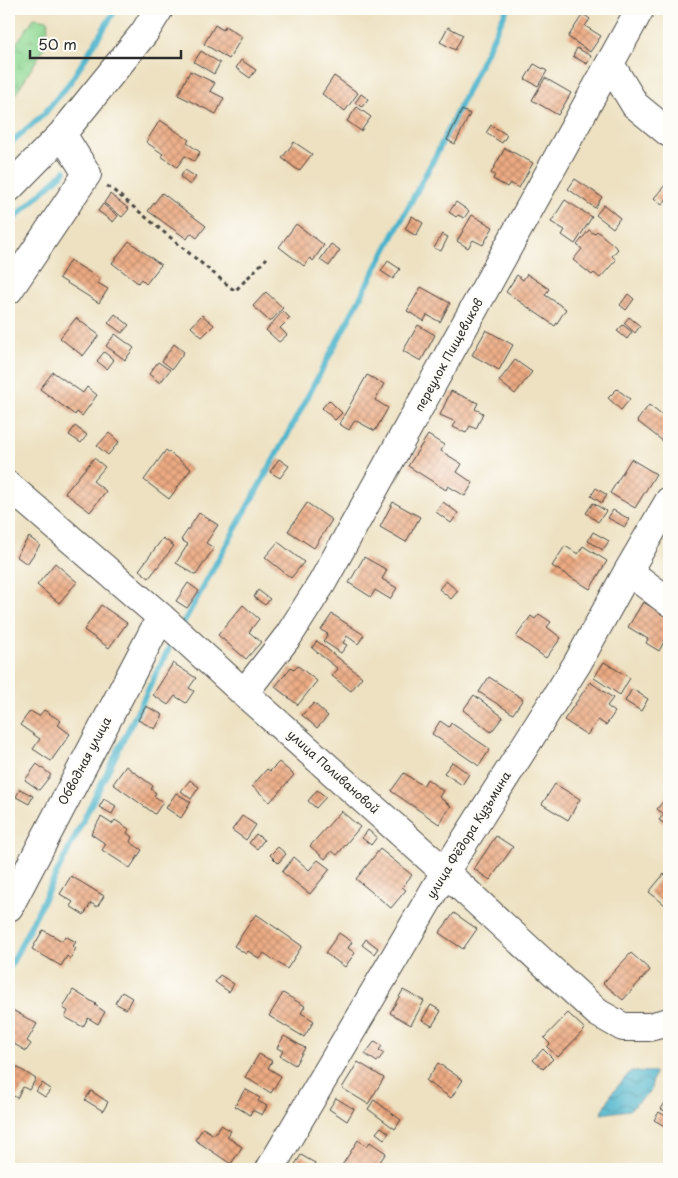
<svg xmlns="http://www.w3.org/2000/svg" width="678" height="1178" font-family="'Playpen Sans',sans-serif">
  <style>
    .wetland { fill: url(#wetland-marsh); stroke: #5e8260 }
    .water { fill: url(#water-waves); stroke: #3c707b }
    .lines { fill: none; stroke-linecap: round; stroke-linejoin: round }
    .stream { stroke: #4cb4cb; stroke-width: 6 }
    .building { fill: url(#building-cross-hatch) }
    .minor-casing { stroke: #484642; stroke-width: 30 }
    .path { stroke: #484642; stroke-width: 3; stroke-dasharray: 4 4; stroke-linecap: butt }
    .minor { stroke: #fff; stroke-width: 28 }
    .labels { text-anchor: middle; stroke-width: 4.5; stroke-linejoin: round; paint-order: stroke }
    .street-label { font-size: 12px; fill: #2b2b2b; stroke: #fdfcf7 }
  </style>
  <defs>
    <pattern id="wetland-marsh" width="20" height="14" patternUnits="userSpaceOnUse" patternTransform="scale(1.25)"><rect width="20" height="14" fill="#90d994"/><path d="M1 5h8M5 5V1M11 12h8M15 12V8" fill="none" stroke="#7cba80"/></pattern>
    <pattern id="water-waves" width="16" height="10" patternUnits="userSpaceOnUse" patternTransform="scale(1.25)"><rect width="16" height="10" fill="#4cb4cb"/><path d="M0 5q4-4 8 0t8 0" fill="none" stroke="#3f93a5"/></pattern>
    <pattern id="building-cross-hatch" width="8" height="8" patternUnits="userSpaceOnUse" patternTransform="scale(1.25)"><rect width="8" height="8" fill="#ecaa83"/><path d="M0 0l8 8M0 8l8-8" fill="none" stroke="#bf8b6b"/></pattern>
  </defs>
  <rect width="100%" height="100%" fill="#fdfcf7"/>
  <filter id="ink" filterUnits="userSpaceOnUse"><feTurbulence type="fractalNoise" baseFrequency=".02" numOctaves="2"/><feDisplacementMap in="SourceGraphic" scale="10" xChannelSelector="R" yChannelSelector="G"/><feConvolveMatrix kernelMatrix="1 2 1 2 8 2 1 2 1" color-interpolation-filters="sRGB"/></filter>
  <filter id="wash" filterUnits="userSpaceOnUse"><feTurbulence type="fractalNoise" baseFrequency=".0096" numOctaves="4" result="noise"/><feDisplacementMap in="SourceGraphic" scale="20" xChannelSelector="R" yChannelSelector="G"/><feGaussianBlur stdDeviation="1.12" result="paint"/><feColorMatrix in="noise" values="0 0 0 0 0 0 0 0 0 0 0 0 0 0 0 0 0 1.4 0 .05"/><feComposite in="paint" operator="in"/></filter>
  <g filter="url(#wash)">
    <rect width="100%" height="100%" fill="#ede1c1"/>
    <path class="wetland" d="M 34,18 L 48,20 L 47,43 L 9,105 L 9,54 Z"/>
    <path class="water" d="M 631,1071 L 655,1072 L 650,1092 L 629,1110 L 601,1114 L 612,1093 Z"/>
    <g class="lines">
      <path class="stream" d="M 9,144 L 44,114 L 71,81 L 116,9
        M 9,223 L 65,171
        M 182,625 L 283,443 L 437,153 L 507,9
        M 9,969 L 172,642"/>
    </g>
    <g id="blocks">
      <path class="building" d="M 583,14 L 590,19 L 585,26 L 601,36 L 590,52 L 568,37 Z
        M 215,25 L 223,30 L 225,26 L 242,37 L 229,59 L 204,44 Z
        M 448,27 L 463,35 L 455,50 L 440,42 Z
        M 577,48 L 591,56 L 587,64 L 573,56 Z
        M 201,51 L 220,63 L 214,74 L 194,62 Z
        M 241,60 L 256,70 L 250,78 L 236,68 Z
        M 534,64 L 547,71 L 538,86 L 525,79 Z
        M 190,71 L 215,83 L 210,91 L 224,98 L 216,114 L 178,95 Z
        M 334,76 L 358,93 L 345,111 L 322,94 Z
        M 545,78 L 571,93 L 558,115 L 532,100 Z
        M 361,94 L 368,99 L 362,107 L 355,103 Z
        M 357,107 L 371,117 L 361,131 L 347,121 Z
        M 462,110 L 470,114 L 455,144 L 447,140 Z
        M 160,120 L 189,140 L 187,143 L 200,152 L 194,161 L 185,156 L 177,167 L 161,156 L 163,154 L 146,142 Z
        M 491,125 L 507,135 L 502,143 L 486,133 Z
        M 294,142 L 312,154 L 299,171 L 282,158 Z
        M 505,148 L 533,163 L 519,188 L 510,183 L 507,187 L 493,179 L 495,175 L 491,173 Z
        M 185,170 L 196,177 L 190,185 L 180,177 Z
        M 575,179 L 602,197 L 595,208 L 568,189 Z
        M 666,184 L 669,186 L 669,196 L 662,205 L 654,198 Z
        M 162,193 L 206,226 L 197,238 L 191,233 L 187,239 L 148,211 Z
        M 110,194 L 129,209 L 122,217 L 104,203 Z
        M 565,200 L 592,217 L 575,244 L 562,235 L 565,230 L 551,222 Z
        M 456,202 L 469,211 L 464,218 L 458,215 L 456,217 L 449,212 Z
        M 103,204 L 118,216 L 113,222 L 98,211 Z
        M 604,205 L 620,218 L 613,228 L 596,215 Z
        M 472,215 L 493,227 L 483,245 L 473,240 L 468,248 L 457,241 Z
        M 412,216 L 423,223 L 416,236 L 405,229 Z
        M 296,224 L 324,245 L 313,261 L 310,258 L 304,266 L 279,247 Z
        M 589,230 L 594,234 L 597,231 L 618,249 L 612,256 L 616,260 L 600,278 L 594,273 L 592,275 L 573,260 L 582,249 L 577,245 Z
        M 442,234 L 448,237 L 441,251 L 434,248 Z
        M 129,241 L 161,265 L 146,284 L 141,279 L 138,283 L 112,263 Z
        M 331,244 L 340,250 L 329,266 L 320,260 Z
        M 70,260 L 100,279 L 98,283 L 108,289 L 99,303 L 59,278 Z
        M 388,261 L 400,269 L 393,279 L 381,271 Z
        M 527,274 L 549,289 L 545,295 L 566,309 L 555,326 L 506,292 L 517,275 L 523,280 Z
        M 421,287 L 450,303 L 440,322 L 427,315 L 424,321 L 407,311 Z
        M 266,292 L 283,308 L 270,322 L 253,306 Z
        M 628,294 L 634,299 L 626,310 L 620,305 Z
        M 283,311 L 290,318 L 280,328 L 287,335 L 279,342 L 266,330 Z
        M 115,314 L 129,325 L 122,333 L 108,323 Z
        M 202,315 L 214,325 L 202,337 L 191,327 Z
        M 629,317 L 640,326 L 635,333 L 624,323 Z
        M 76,318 L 99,335 L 83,356 L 60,338 Z
        M 418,325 L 435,335 L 421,361 L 403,351 Z
        M 623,325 L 632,332 L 627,339 L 617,331 Z
        M 486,330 L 513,345 L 499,370 L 472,355 Z
        M 115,334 L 134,348 L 125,360 L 106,346 Z
        M 174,344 L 184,352 L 172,369 L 162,361 Z
        M 104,352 L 114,360 L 107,369 L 97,361 Z
        M 515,360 L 532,372 L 515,394 L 499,381 Z
        M 158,362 L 170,370 L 160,383 L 149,374 Z
        M 53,372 L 83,393 L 87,387 L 97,395 L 82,416 L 77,412 L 75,415 L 40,389 Z
        M 367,375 L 384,384 L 375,400 L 388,408 L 375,431 L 355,420 L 349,430 L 339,424 Z
        M 617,389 L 630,399 L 621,410 L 608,398 Z
        M 451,391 L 478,403 L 475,409 L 483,413 L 476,429 L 470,426 L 466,433 L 453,427 L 456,422 L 440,415 Z
        M 329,400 L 342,413 L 335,420 L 322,408 Z
        M 649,405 L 669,421 L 669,443 L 668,445 L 637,421 Z
        M 75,426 L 87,435 L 81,443 L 69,435 Z
        M 109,433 L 119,442 L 108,455 L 97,446 Z
        M 428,435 L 444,445 L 441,451 L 462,464 L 457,472 L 473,483 L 465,496 L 448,486 L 446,490 L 408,466 Z
        M 166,450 L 191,469 L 169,499 L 144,480 Z
        M 94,458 L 105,467 L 93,481 L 106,491 L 90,512 L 65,493 Z
        M 279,459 L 289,466 L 280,478 L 270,472 Z
        M 631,459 L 656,474 L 635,508 L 610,493 Z
        M 596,488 L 607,495 L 602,503 L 591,496 Z
        M 393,502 L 420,517 L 406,542 L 380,527 Z
        M 443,502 L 458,513 L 451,523 L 436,512 Z
        M 307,503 L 332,520 L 314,548 L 288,531 Z
        M 593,503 L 606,511 L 598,522 L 586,513 Z
        M 613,510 L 629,519 L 625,527 L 608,518 Z
        M 199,513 L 218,525 L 206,543 L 214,548 L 196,575 L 176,563 L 188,544 L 181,540 Z
        M 593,532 L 609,541 L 603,550 L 588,541 Z
        M 29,537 L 40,545 L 27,564 L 16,556 Z
        M 163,538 L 174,546 L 149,578 L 139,570 Z
        M 278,542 L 304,562 L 291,578 L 265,557 Z
        M 565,546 L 578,554 L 583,546 L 607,561 L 590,589 L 552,566 Z
        M 364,557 L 387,570 L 382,579 L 397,588 L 390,599 L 375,590 L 371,597 L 349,583 Z
        M 55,563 L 77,582 L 59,603 L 37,585 Z
        M 446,581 L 458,591 L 451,599 L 439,589 Z
        M 188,583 L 199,591 L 187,608 L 176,601 Z
        M 258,590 L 270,599 L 265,605 L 254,597 Z
        M 643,602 L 669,617 L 669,632 L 659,651 L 646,643 L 648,639 L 628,627 Z
        M 101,605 L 127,623 L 109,648 L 84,630 Z
        M 243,605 L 259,619 L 249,632 L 261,642 L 246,659 L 218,635 Z
        M 332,614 L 364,635 L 358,644 L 347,636 L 343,643 L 347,645 L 341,653 L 323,641 L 328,634 L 321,630 Z
        M 539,614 L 551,622 L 547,627 L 561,638 L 546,658 L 516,637 L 531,616 L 535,619 Z
        M 317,641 L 362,677 L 351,691 L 332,676 L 338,669 L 312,648 Z
        M 604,662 L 630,678 L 620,695 L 594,678 Z
        M 173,663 L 196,678 L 189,688 L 194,691 L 186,703 L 175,696 L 168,705 L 153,695 Z
        M 298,666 L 317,681 L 298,705 L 275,687 L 291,667 L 294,670 Z
        M 489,677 L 523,699 L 513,714 L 479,692 Z
        M 590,682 L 613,698 L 607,706 L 615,712 L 606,725 L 598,720 L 587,735 L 564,720 Z
        M 632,689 L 648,699 L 641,711 L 625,701 Z
        M 474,695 L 503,717 L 491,732 L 463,710 Z
        M 314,703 L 328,716 L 317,728 L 302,715 Z
        M 146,706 L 163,715 L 155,729 L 138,720 Z
        M 44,710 L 61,721 L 58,725 L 70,734 L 51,761 L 33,749 L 40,739 L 20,725 L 30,711 L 39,716 Z
        M 440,721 L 449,727 L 451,723 L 490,749 L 479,766 L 432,734 Z
        M 279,762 L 294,775 L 270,802 L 252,786 L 267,769 L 270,771 Z
        M 452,762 L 469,774 L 462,785 L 444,773 Z
        M 37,764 L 51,775 L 39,790 L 25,780 Z
        M 126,766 L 153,786 L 151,789 L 156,793 L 154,796 L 163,802 L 155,814 L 113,784 Z
        M 404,773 L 423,786 L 427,779 L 443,791 L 439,797 L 451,806 L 439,824 L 391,791 Z
        M 190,780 L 199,787 L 191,799 L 181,791 Z
        M 555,784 L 580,799 L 568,820 L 542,804 Z
        M 20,789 L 33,796 L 29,804 L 16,797 Z
        M 317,790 L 326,797 L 316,808 L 308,801 Z
        M 176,793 L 191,802 L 181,818 L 166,808 Z
        M 669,794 L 669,827 L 659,820 L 664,814 L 657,809 Z
        M 104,799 L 116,806 L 112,814 L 99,807 Z
        M 341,811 L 360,827 L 337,855 L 332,851 L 325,859 L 310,846 Z
        M 242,816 L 256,825 L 246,840 L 232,830 Z
        M 101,817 L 112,824 L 115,820 L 129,829 L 127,833 L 132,837 L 130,842 L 142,850 L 130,868 L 102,850 L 106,844 L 91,834 Z
        M 368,830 L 377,837 L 371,845 L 362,838 Z
        M 256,834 L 264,840 L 257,849 L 249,843 Z
        M 496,836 L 513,847 L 490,880 L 474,869 Z
        M 278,847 L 286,854 L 278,863 L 270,855 Z
        M 380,849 L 412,875 L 402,887 L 406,890 L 391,908 L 356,879 Z
        M 294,857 L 309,870 L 318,860 L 330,869 L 310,894 L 282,872 Z
        M 664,874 L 669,878 L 669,908 L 649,892 Z
        M 71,876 L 104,896 L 97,907 L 91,903 L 84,915 L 70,906 L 73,902 L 60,894 Z
        M 454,913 L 477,929 L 463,949 L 439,933 Z
        M 256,914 L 302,946 L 287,969 L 264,953 L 260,959 L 248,951 L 246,954 L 234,946 Z
        M 43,930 L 62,941 L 65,936 L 76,942 L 73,946 L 76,948 L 70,959 L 67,956 L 61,966 L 32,949 Z
        M 339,933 L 352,942 L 348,948 L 355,953 L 345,967 L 325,953 Z
        M 366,939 L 378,948 L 374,954 L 362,945 Z
        M 631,953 L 650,970 L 623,1000 L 603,983 Z
        M 220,975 L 234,984 L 229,992 L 215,982 Z
        M 73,990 L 96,1004 L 95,1005 L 105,1012 L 98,1024 L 88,1018 L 83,1027 L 65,1017 L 68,1011 L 63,1008 Z
        M 403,990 L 424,1001 L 411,1025 L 390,1013 Z
        M 122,992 L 132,998 L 126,1009 L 115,1003 Z
        M 283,993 L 305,1006 L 301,1013 L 314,1021 L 304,1037 L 269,1016 Z
        M 431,1005 L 441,1011 L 432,1026 L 422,1020 Z
        M 9,1008 L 37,1024 L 27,1041 L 31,1044 L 26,1051 L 9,1041 Z
        M 568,1013 L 585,1029 L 558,1057 L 547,1047 L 550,1044 L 544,1038 Z
        M 284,1036 L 305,1048 L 295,1065 L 280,1056 L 283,1051 L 277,1048 Z
        M 375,1041 L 382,1046 L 379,1050 L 384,1053 L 377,1062 L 365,1054 Z
        M 543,1049 L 553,1059 L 543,1069 L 533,1060 Z
        M 259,1054 L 272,1061 L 268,1068 L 281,1076 L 271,1093 L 245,1077 Z
        M 9,1062 L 36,1079 L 29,1090 L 23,1087 L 17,1098 L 12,1095 L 9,1101 Z
        M 358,1062 L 384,1078 L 368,1104 L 342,1088 Z
        M 438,1063 L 463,1080 L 451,1098 L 426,1081 Z
        M 42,1083 L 51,1089 L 45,1097 L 36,1091 Z
        M 245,1089 L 260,1098 L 258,1101 L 267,1106 L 262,1115 L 252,1110 L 250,1115 L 235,1106 Z
        M 91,1091 L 108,1102 L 103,1111 L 85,1100 Z
        M 336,1098 L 354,1109 L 347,1121 L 329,1109 Z
        M 374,1100 L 401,1120 L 395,1129 L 368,1109 Z
        M 666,1101 L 669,1103 L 669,1114 L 661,1109 Z
        M 659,1112 L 669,1118 L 669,1126 L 668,1128 L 654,1120 Z
        M 221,1125 L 231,1131 L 227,1137 L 242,1147 L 231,1164 L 195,1140 L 203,1128 L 214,1135 Z
        M 381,1127 L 389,1133 L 384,1139 L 376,1133 Z
        M 358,1140 L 367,1146 L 370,1142 L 386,1153 L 379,1163 L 387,1169 L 345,1169 L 341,1167 Z
        M 301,1155 L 315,1163 L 312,1169 L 300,1169 L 294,1166 Z"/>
    </g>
  </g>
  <g filter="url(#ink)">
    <use href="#blocks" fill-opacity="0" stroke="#484642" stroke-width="1"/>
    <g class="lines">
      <g class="minor-casing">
        <path id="minor" d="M 610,64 L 635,105 L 669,133
          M 9,188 L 62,134 L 144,33 L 159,9
          M 9,290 L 87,174 L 62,134
          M 9,486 L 161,617 L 244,693 L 445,872 L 598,1013 L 623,1027 L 649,1027 L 669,1022
          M 628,571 L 669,602
          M 244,693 L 289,635 L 322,583 L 640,9
          M 9,907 L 161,617
          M 270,1169 L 445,872 L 577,664 L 628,571 L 669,501"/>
      </g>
      <path class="path" d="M 107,186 L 113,190 L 235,291 L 267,258"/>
      <use href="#minor" class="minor"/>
    </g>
  </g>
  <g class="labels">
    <g class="street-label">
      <text transform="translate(449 355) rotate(-61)" y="4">переулок Пищевиков</text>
      <text transform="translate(85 761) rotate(-62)" y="4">Обводная улица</text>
      <text transform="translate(333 772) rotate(42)" y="4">улица Поливановой</text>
      <text transform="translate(469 835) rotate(-58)" y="4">улица Фёдора Кузьмина</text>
    </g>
  </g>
  <rect width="678" height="1178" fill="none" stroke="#fdfcf7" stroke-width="30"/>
  <path d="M30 50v8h151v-8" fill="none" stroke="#2b2b2b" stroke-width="2.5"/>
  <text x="38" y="50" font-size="15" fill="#2b2b2b" stroke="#fdfcf7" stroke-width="4" paint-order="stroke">50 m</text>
</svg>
